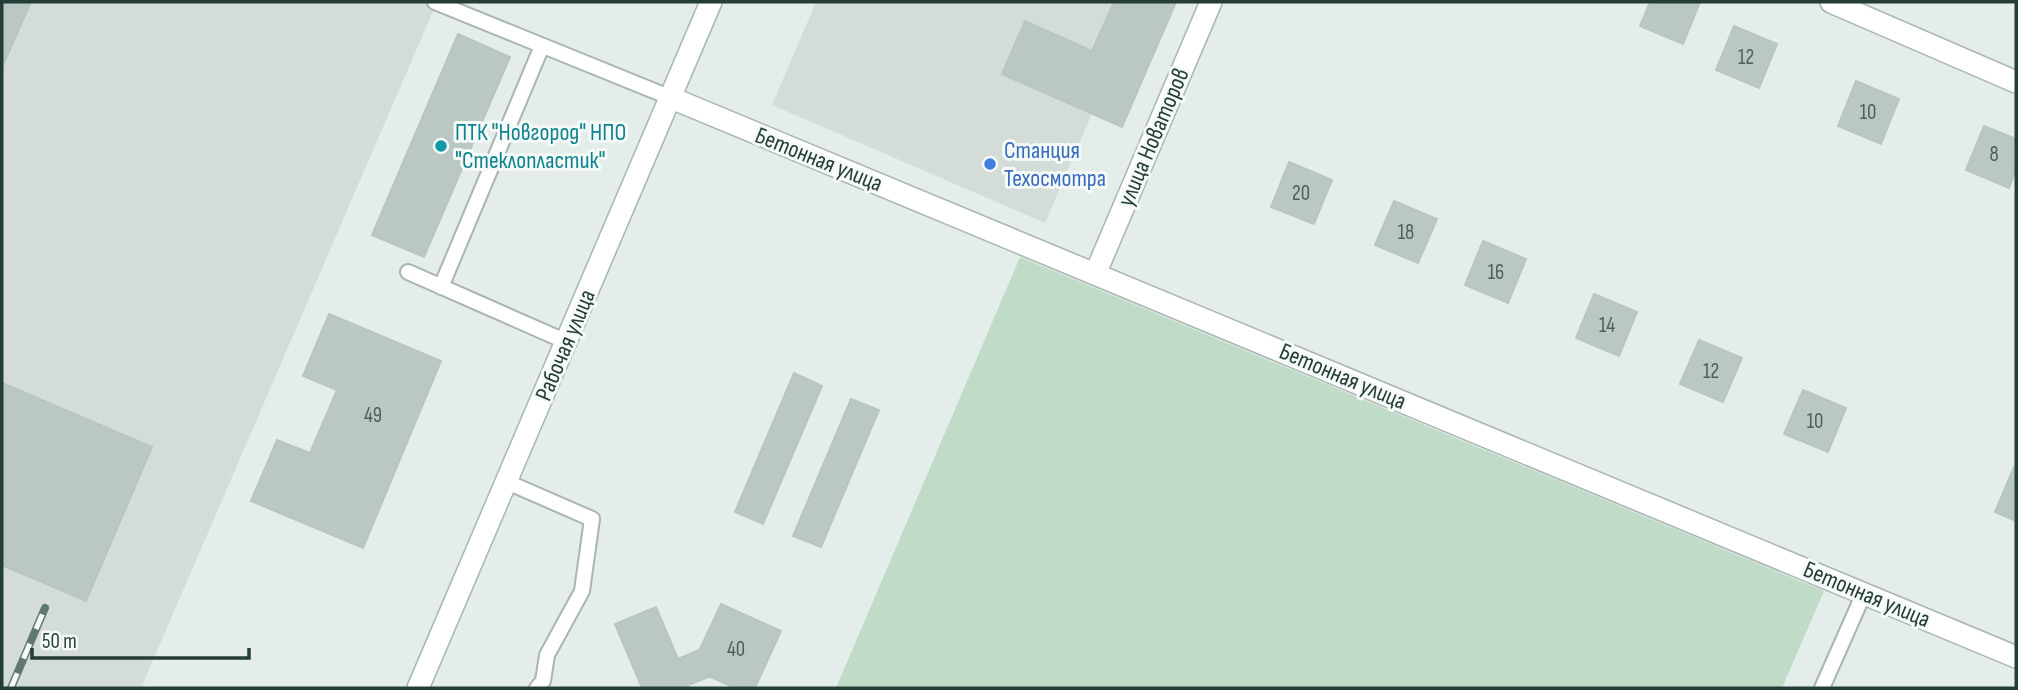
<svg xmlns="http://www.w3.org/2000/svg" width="2018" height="690" font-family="'Sofia Sans Condensed',sans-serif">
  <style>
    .built { fill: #d3dcd9 }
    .green { fill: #c0dcc9 }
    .building { fill: #bac7c3; stroke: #b8c6c1; stroke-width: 2 }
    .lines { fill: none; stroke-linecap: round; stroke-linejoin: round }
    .lane-casing { stroke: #a8b5b1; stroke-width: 18 }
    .street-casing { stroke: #a8b5b1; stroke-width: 24 }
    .secondary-casing { stroke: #a4b7b2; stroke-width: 24 }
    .lane { stroke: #fff; stroke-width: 14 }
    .street { stroke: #fff; stroke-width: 21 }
    .secondary { stroke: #fff; stroke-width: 21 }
    .rail-casing { stroke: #607873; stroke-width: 8 }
    .rail { stroke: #f5f9f7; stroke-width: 5; stroke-dasharray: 16; stroke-linecap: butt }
    .culture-dot { fill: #0f9aa8; stroke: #f5f9f7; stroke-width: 2.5 }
    .shop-dot { fill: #3f7fe0; stroke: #f5f9f7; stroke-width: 2.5 }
    .labels { text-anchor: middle; stroke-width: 6; stroke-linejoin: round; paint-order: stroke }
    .number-label { font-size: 21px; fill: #4a605b }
    .culture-label { font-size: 24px; fill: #0d838f; stroke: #f5f9f7; text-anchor: start }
    .street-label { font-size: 24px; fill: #253d38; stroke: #f5f9f7 }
    .shop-label { font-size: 24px; fill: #366cbe; stroke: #f5f9f7; text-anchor: start }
  </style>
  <rect width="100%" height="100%" fill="#e5edea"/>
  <path class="built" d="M 2,2 L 437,2 L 141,688 L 2,688 Z
    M 816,2 L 1140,2 L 1045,223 L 772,105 Z"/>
  <path class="green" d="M 1020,257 L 1824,591 L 1782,688 L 836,688 Z"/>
  <path class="building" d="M 2,2 L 31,2 L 2,67 Z
    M 1114,2 L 1176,2 L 1122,127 L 1002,74 L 1025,21 L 1092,51 Z
    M 1650,2 L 1700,2 L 1683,44 L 1640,26 Z
    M 1734,26 L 1777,44 L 1759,88 L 1716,70 Z
    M 458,34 L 510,57 L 424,257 L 372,235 Z
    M 1856,81 L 1899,99 L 1881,144 L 1838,126 Z
    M 1984,126 L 2016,139 L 2016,169 L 2009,188 L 1966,170 Z
    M 1289,162 L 1332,180 L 1314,224 L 1271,207 Z
    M 1394,201 L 1437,219 L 1418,263 L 1375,245 Z
    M 1483,241 L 1526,259 L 1508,303 L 1465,285 Z
    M 1594,294 L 1637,312 L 1619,356 L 1576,338 Z
    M 329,314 L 441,361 L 363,548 L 251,501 L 277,440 L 310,453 L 337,390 L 303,376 Z
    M 1699,340 L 1742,358 L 1723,402 L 1680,384 Z
    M 794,373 L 822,386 L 763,524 L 735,512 Z
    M 2,383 L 152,447 L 86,601 L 2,565 Z
    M 1803,390 L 1846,408 L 1828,452 L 1784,434 Z
    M 851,399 L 879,410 L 821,547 L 793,536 Z
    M 2014,467 L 2016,468 L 2016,521 L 1995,512 Z
    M 721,604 L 781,631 L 755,688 L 735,688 L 691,668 Z
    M 656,607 L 678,659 L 701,649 L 711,676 L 688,685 L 689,688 L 642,688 L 615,624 Z"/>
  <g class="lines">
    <g class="lane-casing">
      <path id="lane" d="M 435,2 L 669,97
        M 408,272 L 567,342
        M 441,287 L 542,46
        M 507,482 L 592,519 L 582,591 L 547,655 L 543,681 L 537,688
        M 1822,688 L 1864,593"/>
    </g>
    <g class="street-casing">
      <path id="street" d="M 1831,2 L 2016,82
        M 669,97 L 2016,657
        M 1096,272 L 1211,2"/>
    </g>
    <g class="secondary-casing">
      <path id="secondary" d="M 418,688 L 711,2"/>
    </g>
    <use href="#lane" class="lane"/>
    <use href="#street" class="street"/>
    <use href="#secondary" class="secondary"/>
    <g class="rail-casing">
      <path id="rail" d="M 11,688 L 45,608"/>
    </g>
    <use href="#rail" class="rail"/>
  </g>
  <circle class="culture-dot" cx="441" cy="146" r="7"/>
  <circle class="shop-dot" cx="990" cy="164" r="7"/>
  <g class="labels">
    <g class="number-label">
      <text x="1746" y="64">12</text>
      <text x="1868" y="119">10</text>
      <text x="1994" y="161">8</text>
      <text x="1301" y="200">20</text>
      <text x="1406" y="239">18</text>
      <text x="1496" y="279">16</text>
      <text x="1607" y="332">14</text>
      <text x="1711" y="378">12</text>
      <text x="373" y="422">49</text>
      <text x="1815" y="428">10</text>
      <text x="736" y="656">40</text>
    </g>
    <g class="culture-label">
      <text x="455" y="140">ПТК "Новгород" НПО<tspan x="455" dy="28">"Стеклопластик"</tspan></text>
    </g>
    <g class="street-label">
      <text transform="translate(1153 137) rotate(-67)" y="8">улица Новаторов</text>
      <text transform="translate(819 159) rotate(22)" y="8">Бетонная улица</text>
      <text transform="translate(565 345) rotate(-67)" y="8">Рабочая улица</text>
      <text transform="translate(1343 376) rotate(23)" y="8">Бетонная улица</text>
      <text transform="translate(1867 594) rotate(23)" y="8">Бетонная улица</text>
    </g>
    <g class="shop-label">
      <text x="1004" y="158">Станция<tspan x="1004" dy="28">Техосмотра</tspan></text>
    </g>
  </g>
  <rect width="2018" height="690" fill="none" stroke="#253d38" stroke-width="7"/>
  <path d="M32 648v10h217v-10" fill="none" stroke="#253d38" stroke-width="3.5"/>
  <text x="42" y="648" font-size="21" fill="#253d38" stroke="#f5f9f7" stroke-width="5" paint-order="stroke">50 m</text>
</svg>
